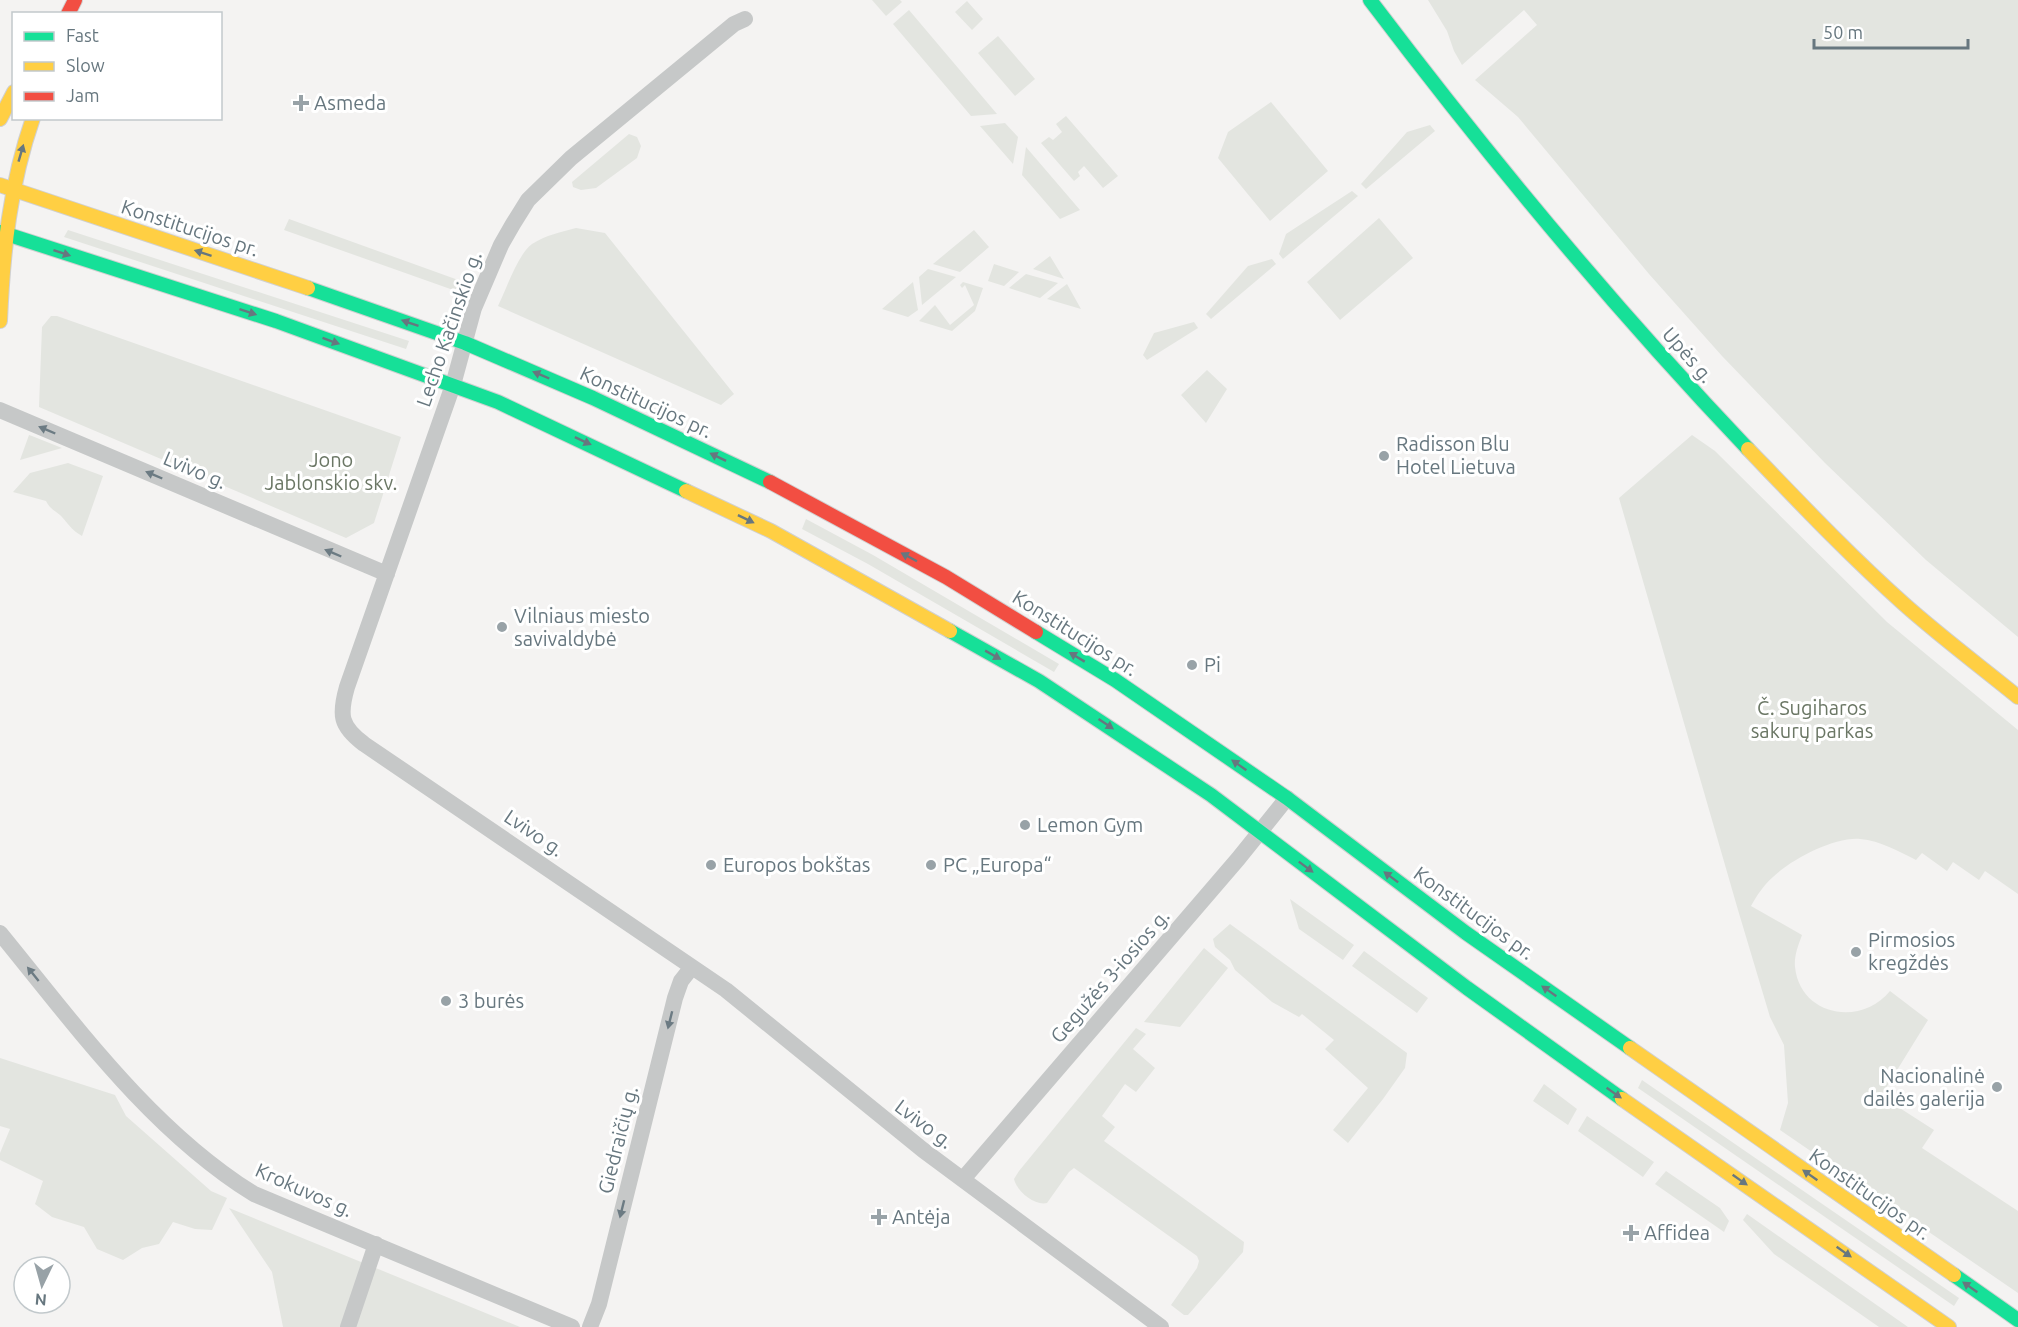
<svg xmlns="http://www.w3.org/2000/svg" width="2018" height="1327" font-family="Ubuntu,sans-serif">
  <style>
    .green { fill: #e3e5e0 }
    .lines { fill: none; stroke-linecap: round; stroke-linejoin: round }
    .fast-casing { stroke: #d0d0d0; stroke-width: 16 }
    .slow-casing { stroke: #d0d0d0; stroke-width: 16 }
    .jam-casing { stroke: #d0d0d0; stroke-width: 16 }
    .street { stroke: #c6c8c8; stroke-width: 16 }
    .fast { stroke: #16e098; stroke-width: 14 }
    .slow { stroke: #ffcf43; stroke-width: 14 }
    .jam { stroke: #f24e42; stroke-width: 14 }
    .oneway { fill: #67777f }
    .oneway2 { fill: #6c7b83 }
    .poi-dot { fill: #98a2a7; stroke: #fff; stroke-width: 2 }
    .labels { text-anchor: middle; stroke-width: 6; stroke-linejoin: round; paint-order: stroke }
    .poi-label { font-size: 20px; fill: #67777f; stroke: #fff; text-anchor: start }
    .street-label { font-size: 20px; fill: #67777f; stroke: #fff }
    .park-label { font-size: 20px; fill: #6b7765; stroke: #fff }
  </style>
  <rect width="100%" height="100%" fill="#f4f3f2"/>
  <path class="green" d="M 872,0 L 900,0 L 902,2 L 886,16 Z
    M 1428,0 L 2018,0 L 2018,637 L 1926,560 L 1825,463 L 1722,356 L 1649,274 L 1518,117 L 1475,80 L 1537,25 L 1524,10 L 1462,65 L 1454,51 L 1447,31 Z
    M 967,1 L 983,19 L 972,30 L 955,12 Z
    M 909,10 L 997,114 L 971,116 L 893,24 Z
    M 998,36 L 1035,79 L 1015,96 L 978,53 Z
    M 1271,102 L 1328,171 L 1270,221 L 1218,158 L 1228,132 Z
    M 1066,116 L 1118,176 L 1103,188 L 1084,166 L 1078,172 L 1080,176 L 1074,181 L 1041,143 L 1049,137 L 1053,140 L 1062,132 L 1056,124 Z
    M 1005,123 L 1018,137 L 1013,164 L 980,126 Z
    M 1430,125 L 1435,131 L 1366,189 L 1361,184 L 1407,132 Z
    M 629,134 L 637,137 L 641,146 L 637,158 L 596,188 L 581,190 L 573,187 L 572,182 Z
    M 1026,147 L 1080,210 L 1060,219 L 1022,175 Z
    M 1352,191 L 1358,196 L 1283,259 L 1279,254 L 1286,234 Z
    M 1379,218 L 1413,258 L 1340,320 L 1307,282 Z
    M 289,219 L 461,281 L 456,291 L 284,230 Z
    M 576,228 L 605,233 L 734,394 L 721,405 L 498,306 C 506,290 518,254 532,244 C 546,235 561,232 576,228 Z
    M 68,230 L 409,341 L 406,349 L 64,237 Z
    M 974,230 L 989,247 L 960,272 L 933,264 Z
    M 1050,256 L 1064,279 L 1033,269 Z
    M 1272,259 L 1276,264 L 1211,319 L 1206,314 L 1248,266 Z
    M 994,264 L 1019,272 L 1004,286 L 988,281 Z
    M 928,269 L 956,277 L 922,305 L 919,277 Z
    M 1026,274 L 1058,283 L 1040,298 L 1009,288 Z
    M 913,282 L 918,310 L 908,317 L 882,309 Z
    M 963,282 L 983,288 L 975,311 L 952,331 L 919,321 L 935,305 L 950,325 L 974,305 L 965,285 L 962,288 L 960,285 Z
    M 1067,284 L 1081,309 L 1047,299 Z
    M 51,316 L 57,316 L 401,437 L 374,523 L 346,538 L 39,407 L 42,327 Z
    M 1194,322 L 1198,328 L 1147,360 L 1143,355 L 1154,333 Z
    M 1207,370 L 1227,389 L 1206,423 L 1181,395 Z
    M 29,435 L 32,436 L 62,448 L 20,460 Z
    M 1692,435 L 1715,451 L 1887,622 L 2018,730 L 2018,894 L 1985,871 L 1979,880 L 1953,862 L 1947,871 L 1922,853 L 1916,860 C 1898,851 1881,841 1860,839 C 1834,837 1792,859 1773,877 C 1764,885 1757,895 1751,906 L 1802,935 C 1798,946 1794,956 1795,967 C 1800,1016 1861,1027 1890,991 L 1928,1020 L 1881,1096 L 1934,1130 L 1922,1148 L 2018,1211 L 2018,1293 L 1780,1130 L 1788,1103 L 1784,1045 L 1770,1017 L 1738,910 L 1619,498 Z
    M 68,463 L 103,476 L 82,536 C 69,528 70,525 60,515 C 54,510 50,509 46,501 L 13,492 L 30,473 Z
    M 806,519 L 873,555 L 1059,664 L 1054,672 L 868,564 L 802,529 Z
    M 1290,899 L 1354,945 L 1343,960 L 1299,929 Z
    M 1230,924 L 1407,1053 L 1405,1068 L 1383,1099 L 1348,1143 L 1333,1130 L 1368,1088 L 1325,1049 L 1334,1040 L 1302,1014 L 1299,1017 L 1272,1002 L 1235,970 L 1230,960 L 1215,947 L 1213,939 Z
    M 1204,948 L 1228,968 L 1180,1027 L 1144,1022 Z
    M 1364,951 L 1428,998 L 1417,1013 L 1352,966 Z
    M 1136,1028 L 1146,1034 L 1133,1049 L 1155,1068 L 1136,1092 L 1125,1084 L 1102,1116 L 1115,1127 L 1104,1141 L 1244,1242 L 1243,1252 L 1188,1315 L 1184,1315 L 1171,1305 L 1197,1268 L 1199,1261 L 1197,1256 L 1074,1168 L 1069,1172 L 1047,1203 C 1035,1206 1017,1192 1014,1179 L 1019,1171 Z
    M 0,1058 L 115,1095 L 126,1116 L 211,1191 L 227,1198 L 212,1230 L 195,1229 L 173,1222 L 159,1244 L 142,1248 L 123,1260 L 97,1249 L 84,1227 L 52,1217 L 35,1204 L 43,1181 L 0,1160 L 0,1153 L 10,1129 L 0,1126 Z
    M 1642,1080 L 1959,1298 L 1954,1306 L 1638,1088 Z
    M 1544,1084 L 1577,1109 L 1568,1125 L 1533,1101 Z
    M 1587,1116 L 1654,1162 L 1643,1177 L 1578,1131 Z
    M 1666,1171 L 1720,1208 L 1729,1221 L 1724,1232 L 1655,1184 Z
    M 229,1208 L 520,1327 L 283,1327 L 272,1272 Z
    M 1747,1214 L 1908,1327 L 1879,1327 L 1774,1254 L 1743,1220 Z"/>
  <g class="lines">
    <g class="fast-casing">
      <path id="fast" d="M 1370,0 C 1488,156 1613,307 1748,449
        M 0,232 L 276,321 L 498,402 L 686,491
        M 308,288 L 465,343 L 593,398 L 770,482
        M 950,631 L 1039,681 L 1211,795 L 1467,988 L 1622,1099
        M 1036,632 L 1115,680 L 1287,798 L 1466,933 L 1630,1048
        M 1954,1275 L 2018,1320"/>
    </g>
    <g class="slow-casing">
      <path id="slow" d="M 0,119 L 14,92
        M 0,185 L 308,288
        M 0,321 C 3,251 10,184 33,118
        M 1748,449 C 1799,502 1849,555 1904,604 C 1941,637 1980,666 2018,697
        M 686,491 L 771,531 L 950,631
        M 1630,1048 L 1954,1275
        M 1622,1099 L 1949,1327"/>
    </g>
    <g class="jam-casing">
      <path id="jam" d="M 68,14 L 75,0
        M 770,482 L 946,577 L 1036,632"/>
    </g>
    <path class="street" d="M 745,19 L 734,24 L 571,158 L 528,200 L 513,224 L 501,245 L 474,308 L 453,385 L 347,687 C 339,715 340,726 364,744 L 726,990 L 923,1150 L 1161,1327
      M 0,410 L 387,574
      M 0,933 C 76,1026 151,1130 254,1194 L 572,1327
      M 963,1179 L 1238,859 L 1287,798
      M 348,1327 L 376,1244
      M 590,1327 L 599,1304 L 675,998 L 681,981 L 692,967"/>
    <use href="#fast" class="fast"/>
    <use href="#slow" class="slow"/>
    <use href="#jam" class="jam"/>
  </g>
  <defs><path id="oneway-solid" d="M-6-.8H1V-3.2L6.5 0L1 3.2V.8H-6Z" transform="scale(1.5)"/></defs>
  <g class="oneway">
    <use href="#oneway-solid" transform="translate(21 153) rotate(-74)"/>
    <use href="#oneway-solid" transform="translate(62 253) rotate(18)"/>
    <use href="#oneway-solid" transform="translate(203 253) rotate(-162)"/>
    <use href="#oneway-solid" transform="translate(248 312) rotate(18)"/>
    <use href="#oneway-solid" transform="translate(410 323) rotate(-161)"/>
    <use href="#oneway-solid" transform="translate(331 341) rotate(20)"/>
    <use href="#oneway-solid" transform="translate(541 375) rotate(-157)"/>
    <use href="#oneway-solid" transform="translate(583 441) rotate(25)"/>
    <use href="#oneway-solid" transform="translate(718 457) rotate(-154)"/>
    <use href="#oneway-solid" transform="translate(746 519) rotate(26)"/>
    <use href="#oneway-solid" transform="translate(909 557) rotate(-152)"/>
    <use href="#oneway-solid" transform="translate(993 655) rotate(29)"/>
    <use href="#oneway-solid" transform="translate(1077 657) rotate(-149)"/>
    <use href="#oneway-solid" transform="translate(1106 724) rotate(34)"/>
    <use href="#oneway-solid" transform="translate(1239 765) rotate(-145)"/>
    <use href="#oneway-solid" transform="translate(1306 867) rotate(37)"/>
    <use href="#oneway-solid" transform="translate(1391 877) rotate(-143)"/>
    <use href="#oneway-solid" transform="translate(1549 991) rotate(-145)"/>
    <use href="#oneway-solid" transform="translate(1614 1093) rotate(35)"/>
    <use href="#oneway-solid" transform="translate(1810 1175) rotate(-145)"/>
    <use href="#oneway-solid" transform="translate(1740 1180) rotate(35)"/>
    <use href="#oneway-solid" transform="translate(1844 1252) rotate(35)"/>
    <use href="#oneway-solid" transform="translate(1970 1287) rotate(-145)"/>
  </g>
  <g class="oneway2">
    <use href="#oneway-solid" transform="translate(47 430) rotate(-157)"/>
    <use href="#oneway-solid" transform="translate(154 475) rotate(-157)"/>
    <use href="#oneway-solid" transform="translate(333 553) rotate(-157)"/>
    <use href="#oneway-solid" transform="translate(33 974) rotate(-129)"/>
    <use href="#oneway-solid" transform="translate(670 1020) rotate(104)"/>
    <use href="#oneway-solid" transform="translate(622 1209) rotate(104)"/>
  </g>
  <g class="poi-dot">
    <path d="M298 94h6v6h6v6h-6v6h-6v-6h-6v-6h6z"/>
    <circle cx="1384" cy="456" r="6"/>
    <circle cx="502" cy="627" r="6"/>
    <circle cx="1192" cy="665" r="6"/>
    <circle cx="1025" cy="825" r="6"/>
    <circle cx="711" cy="865" r="6"/>
    <circle cx="931" cy="865" r="6"/>
    <circle cx="1856" cy="952" r="6"/>
    <circle cx="446" cy="1001" r="6"/>
    <circle cx="1997" cy="1087" r="6"/>
    <path d="M876 1208h6v6h6v6h-6v6h-6v-6h-6v-6h6z"/>
    <path d="M1628 1224h6v6h6v6h-6v6h-6v-6h-6v-6h6z"/>
  </g>
  <g class="labels">
    <g class="poi-label">
      <text x="314" y="110">Asmeda</text>
      <text x="1396" y="451">Radisson Blu<tspan x="1396" dy="23">Hotel Lietuva</tspan></text>
      <text x="514" y="623">Vilniaus miesto<tspan x="514" dy="23">savivaldybė</tspan></text>
      <text x="1204" y="672">Pi</text>
      <text x="1037" y="832">Lemon Gym</text>
      <text x="723" y="872">Europos bokštas</text>
      <text x="943" y="872">PC „Europa“</text>
      <text x="1868" y="947">Pirmosios<tspan x="1868" dy="23">kregždės</tspan></text>
      <text x="458" y="1008">3 burės</text>
      <text x="1985" y="1083" text-anchor="end">Nacionalinė<tspan x="1985" dy="23">dailės galerija</tspan></text>
      <text x="892" y="1224">Antėja</text>
      <text x="1644" y="1240">Affidea</text>
    </g>
    <g class="street-label">
      <text transform="translate(190 228) rotate(18)" y="7">Konstitucijos pr.</text>
      <text transform="translate(449 329) rotate(-71)" y="7">Lecho Kačinskio g.</text>
      <text transform="translate(1688 355) rotate(49)" y="7">Upės g.</text>
      <text transform="translate(646 402) rotate(25)" y="7">Konstitucijos pr.</text>
      <text transform="translate(195 470) rotate(23)" y="7">Lvivo g.</text>
      <text transform="translate(1075 633) rotate(32)" y="7">Konstitucijos pr.</text>
      <text transform="translate(534 833) rotate(34)" y="7">Lvivo g.</text>
      <text transform="translate(1474 913) rotate(36)" y="7">Konstitucijos pr.</text>
      <text transform="translate(1110 976) rotate(-49)" y="7">Gegužės 3-iosios g.</text>
      <text transform="translate(924 1124) rotate(37)" y="7">Lvivo g.</text>
      <text transform="translate(618 1140) rotate(-76)" y="7">Giedraičių g.</text>
      <text transform="translate(304 1190) rotate(24)" y="7">Krokuvos g.</text>
      <text transform="translate(1870 1194) rotate(35)" y="7">Konstitucijos pr.</text>
    </g>
    <g class="park-label">
      <text x="331" y="467">Jono<tspan x="331" dy="23">Jablonskio skv.</tspan></text>
      <text x="1812" y="715">Č. Sugiharos<tspan x="1812" dy="23">sakurų parkas</tspan></text>
    </g>
  </g>
  <rect x="12" y="12" width="210" height="108" fill="#ffffff" stroke="#c2c9cc" stroke-width="1.5"/>
  <rect x="24" y="32" width="30" height="9" fill="#16e098" stroke="#c2c9cc" stroke-width="1.5"/>
  <text x="66" y="42" font-size="18" fill="#67777f">Fast</text>
  <rect x="24" y="62" width="30" height="9" fill="#ffcf43" stroke="#c2c9cc" stroke-width="1.5"/>
  <text x="66" y="72" font-size="18" fill="#67777f">Slow</text>
  <rect x="24" y="92" width="30" height="9" fill="#f24e42" stroke="#c2c9cc" stroke-width="1.5"/>
  <text x="66" y="102" font-size="18" fill="#67777f">Jam</text>
  <g transform="translate(42 1285) rotate(185)"><circle r="28" fill="#ffffff" stroke="#c2c9cc" stroke-width="1.5"/>
  <path d="M0-4.5L10 22L0 15L-10 22Z" fill="#98a2a7"/>
  <text y="-9" font-size="16" font-weight="bold" text-anchor="middle" fill="#67777f">N</text>
  </g>
  <path d="M1814 39v9h154v-9" fill="none" stroke="#67777f" stroke-width="3"/>
  <text x="1823" y="39" font-size="18" fill="#67777f" stroke="#ffffff" stroke-width="4.5" paint-order="stroke">50 m</text>
</svg>
